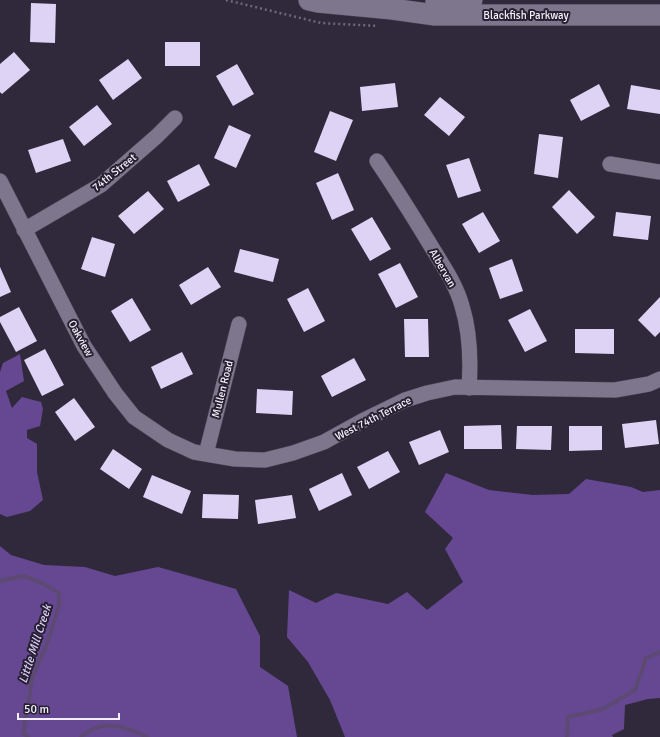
<svg xmlns="http://www.w3.org/2000/svg" width="660" height="737" font-family="Signika,sans-serif">
  <style>
    .forest { fill: #664892 }
    .lines { fill: none; stroke-linecap: round; stroke-linejoin: round }
    .stream { stroke: #5d4a72; stroke-width: 4 }
    .building { fill: #ded3f4 }
    .minor-casing { stroke: #4d4756; stroke-width: 16 }
    .secondary-casing { stroke: #4d4756; stroke-width: 22 }
    .path { stroke: #6e6879; stroke-width: 2.5; stroke-dasharray: 2 3; stroke-linecap: butt }
    .minor { stroke: #7d768c; stroke-width: 15 }
    .secondary { stroke: #7d768c; stroke-width: 21 }
    .labels { text-anchor: middle; stroke-width: 4; stroke-linejoin: round; paint-order: stroke }
    .street-label { font-size: 11px; fill: #f3effb; stroke: #262031 }
    .water-label { font-size: 12px; font-style: italic; fill: #decffa; stroke: #262031 }
  </style>
  <rect width="100%" height="100%" fill="#30293b"/>
  <path class="forest" d="M 20,354 L 24,381 L 6,391 L 12,408 L 22,397 L 41,402 L 43,409 L 40,426 L 27,430 L 27,438 L 37,444 L 37,472 L 43,500 L 30,511 L 7,517 L 0,514 L 0,372 L 3,363 Z
    M 446,473 L 489,490 L 533,495 L 569,494 L 586,479 L 631,487 L 643,492 L 660,490 L 660,698 L 648,699 L 625,705 L 624,729 L 612,735 L 613,737 L 345,737 L 330,700 L 308,662 L 287,637 L 289,590 L 316,603 L 336,593 L 388,604 L 407,592 L 427,610 L 463,582 L 445,549 L 453,538 L 425,512 Z
    M 0,546 L 11,555 L 44,565 L 85,567 L 115,576 L 158,567 L 236,589 L 260,636 L 260,667 L 288,686 L 297,737 L 0,737 Z"/>
  <g class="lines">
    <path class="stream" d="M 0,582 L 3,580 L 23,576 L 42,583 L 59,593 L 59,605 L 47,644 L 32,678 L 28,706 L 23,733 L 28,737
      M 81,737 C 103,718 124,726 147,737
      M 567,737 L 568,717 L 603,709 L 635,690 L 646,658 L 660,652"/>
  </g>
  <path class="building" d="M 31,3 L 56,4 L 55,43 L 30,42 Z
    M 165,42 L 200,42 L 200,66 L 165,66 Z
    M 14,52 L 30,70 L 2,94 L 0,92 L 0,64 Z
    M 128,59 L 142,78 L 113,100 L 99,80 Z
    M 237,64 L 254,94 L 233,106 L 216,76 Z
    M 395,83 L 398,107 L 362,111 L 360,87 Z
    M 599,84 L 610,106 L 581,121 L 570,100 Z
    M 631,85 L 660,90 L 660,114 L 627,109 Z
    M 440,97 L 465,117 L 449,136 L 424,115 Z
    M 97,105 L 112,124 L 84,146 L 69,127 Z
    M 330,111 L 353,120 L 336,161 L 314,152 Z
    M 229,125 L 251,135 L 236,168 L 214,158 Z
    M 539,134 L 563,137 L 558,178 L 534,174 Z
    M 63,139 L 71,161 L 36,173 L 28,150 Z
    M 469,158 L 481,191 L 458,198 L 446,165 Z
    M 199,164 L 210,185 L 178,202 L 167,181 Z
    M 338,173 L 354,210 L 332,220 L 316,183 Z
    M 569,190 L 595,217 L 577,234 L 552,207 Z
    M 148,191 L 164,209 L 134,234 L 118,216 Z
    M 483,212 L 500,241 L 479,253 L 462,224 Z
    M 616,212 L 651,216 L 648,240 L 613,236 Z
    M 372,217 L 391,249 L 370,261 L 351,229 Z
    M 92,237 L 115,244 L 105,277 L 81,269 Z
    M 240,249 L 279,259 L 273,282 L 234,272 Z
    M 512,259 L 523,291 L 500,299 L 489,268 Z
    M 400,263 L 418,297 L 396,308 L 378,274 Z
    M 0,267 L 11,292 L 0,297 Z
    M 208,267 L 221,287 L 191,305 L 179,285 Z
    M 308,288 L 325,321 L 304,332 L 287,299 Z
    M 660,297 L 660,332 L 655,337 L 638,320 Z
    M 132,298 L 151,330 L 130,342 L 111,311 Z
    M 19,307 L 37,341 L 16,352 L 0,322 L 0,317 Z
    M 530,309 L 547,341 L 525,352 L 508,320 Z
    M 404,319 L 428,319 L 429,357 L 405,357 Z
    M 575,329 L 614,329 L 614,354 L 575,353 Z
    M 45,349 L 64,385 L 42,396 L 24,360 Z
    M 182,352 L 193,374 L 161,389 L 151,367 Z
    M 354,358 L 366,380 L 332,397 L 321,376 Z
    M 257,389 L 293,391 L 292,415 L 256,413 Z
    M 74,398 L 95,427 L 75,441 L 55,412 Z
    M 656,420 L 659,444 L 625,448 L 622,424 Z
    M 501,425 L 502,449 L 464,449 L 464,426 Z
    M 517,426 L 552,426 L 551,450 L 516,449 Z
    M 569,426 L 602,426 L 602,450 L 569,451 Z
    M 440,430 L 449,452 L 419,465 L 409,442 Z
    M 113,449 L 142,469 L 129,489 L 100,469 Z
    M 388,451 L 400,472 L 369,489 L 357,467 Z
    M 342,473 L 352,495 L 319,511 L 309,489 Z
    M 152,475 L 191,491 L 182,514 L 143,497 Z
    M 203,494 L 239,495 L 238,519 L 202,518 Z
    M 292,495 L 296,518 L 258,524 L 255,500 Z"/>
  <g class="lines">
    <g class="minor-casing">
      <path id="minor" d="M 377,161 C 396,189 414,218 431,246 C 443,266 456,284 462,306 C 470,332 471,360 469,388
        M 610,164 L 660,172
        M 0,181 L 84,346 L 115,393 L 134,417 L 168,440 L 194,452 L 235,459 L 265,460 L 293,453 L 324,442 L 362,421 L 405,400 L 427,393 L 455,387 L 615,390 L 649,384 L 660,379
        M 24,230 L 101,185 L 157,136 L 175,118
        M 206,454 L 239,324"/>
    </g>
    <g class="secondary-casing">
      <path id="secondary" d="M 309,0 L 318,2 L 392,9 L 435,15 L 660,15
        M 436,2 L 472,0"/>
    </g>
    <path class="path" d="M 226,0 L 321,23 L 378,26"/>
    <use href="#minor" class="minor"/>
    <use href="#secondary" class="secondary"/>
  </g>
  <g class="labels">
    <g class="street-label">
      <text x="526" y="19">Blackfish Parkway</text>
      <text transform="translate(114 172) rotate(-39)" y="4">74th Street</text>
      <text transform="translate(443 268) rotate(60)" y="4">Albervan</text>
      <text transform="translate(81 338) rotate(61)" y="4">Oakview</text>
      <text transform="translate(222 389) rotate(-76)" y="4">Mullen Road</text>
      <text transform="translate(373 418) rotate(-27)" y="4">West 74th Terrace</text>
    </g>
    <g class="water-label">
      <text transform="translate(35 644) rotate(-72)" y="4">Little Mill Creek</text>
    </g>
  </g>
  <path d="M18 713v6h101v-6" fill="none" stroke="#f3effb" stroke-width="2"/>
  <text x="24" y="713" font-size="12" fill="#f3effb" stroke="#262031" stroke-width="3" paint-order="stroke">50 m</text>
</svg>
